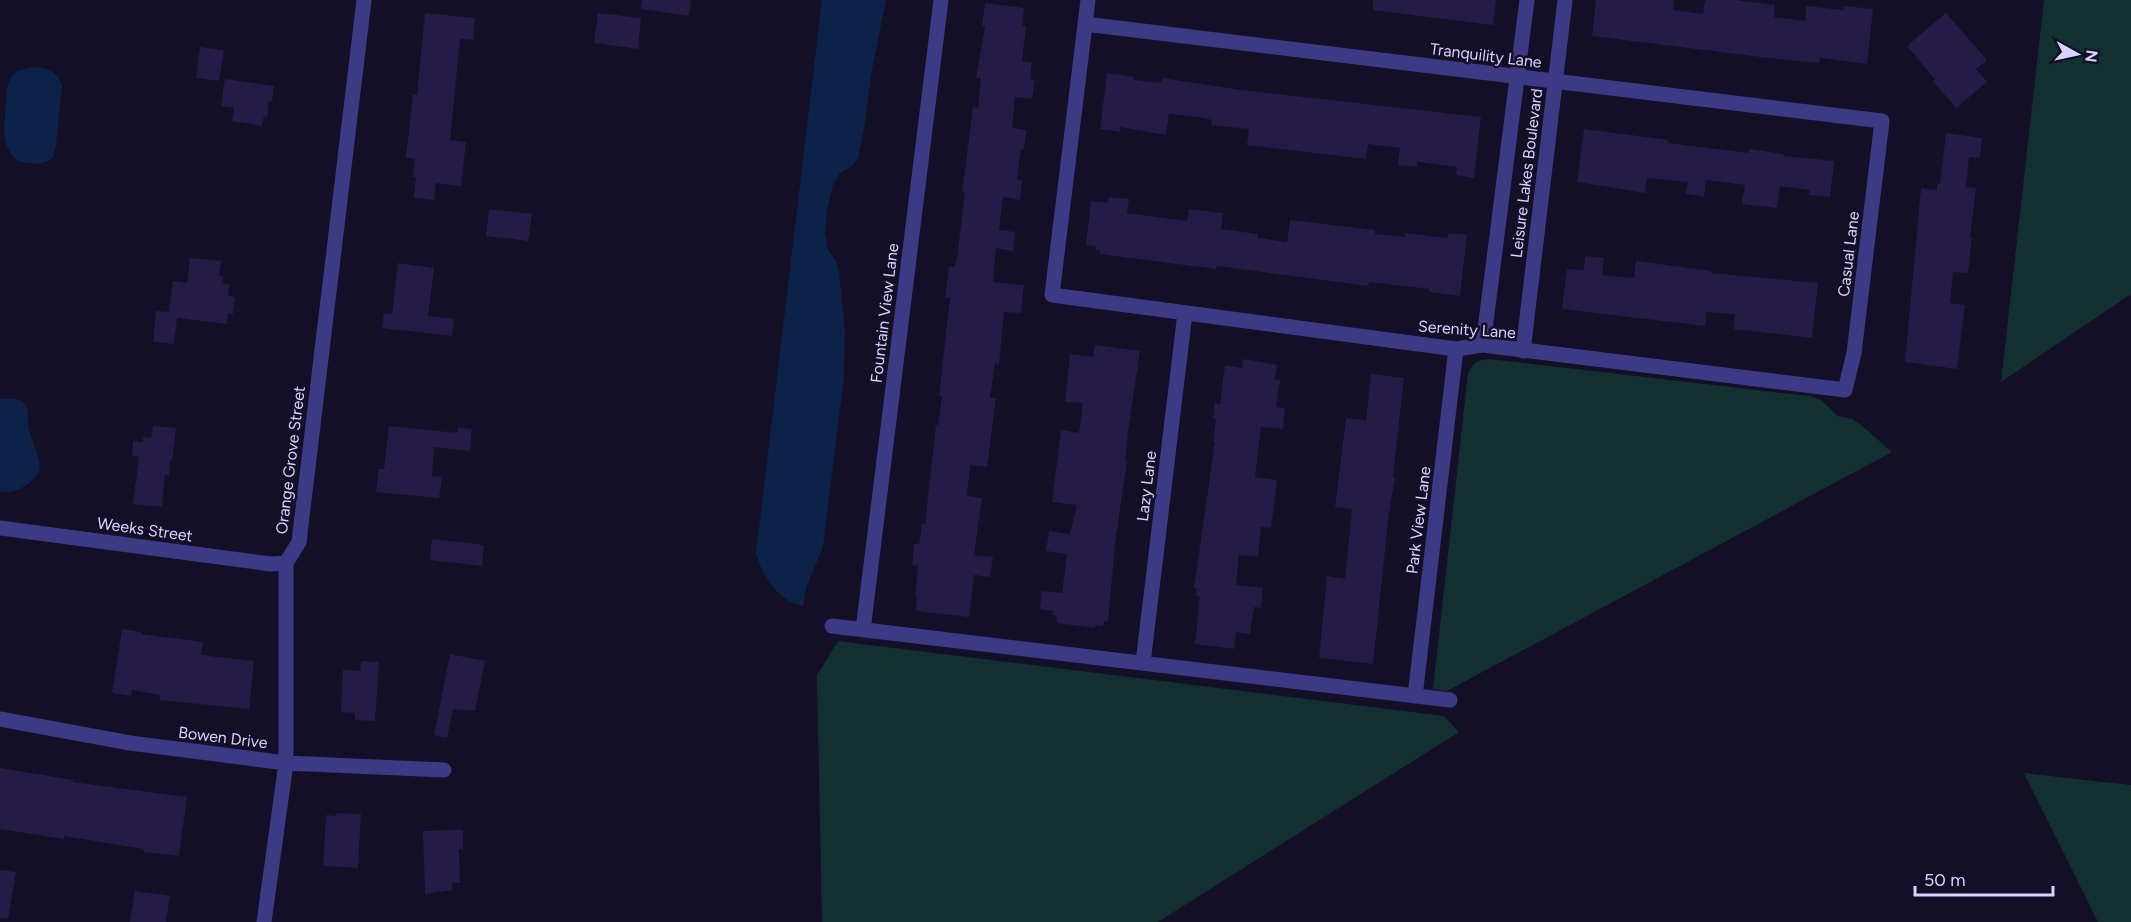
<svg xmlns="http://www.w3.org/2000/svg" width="2131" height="922" font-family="Figtree,sans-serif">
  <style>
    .green { fill: #12302f }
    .water { fill: #0c2248 }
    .building { fill: #241b47 }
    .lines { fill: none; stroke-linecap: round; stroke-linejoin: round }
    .minor { stroke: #3d3a85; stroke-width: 15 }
    .labels { text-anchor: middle; stroke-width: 5; stroke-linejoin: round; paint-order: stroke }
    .street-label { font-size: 16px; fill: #d9d4ff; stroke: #130f26 }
  </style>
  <rect width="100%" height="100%" fill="#130f26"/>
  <path class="green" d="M 2044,0 L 2131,0 L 2131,294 L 2001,382 Z
    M 1489,359 L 1809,396 L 1821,400 L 1838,416 L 1852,419 L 1861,425 L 1892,452 L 1447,691 L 1433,689 L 1468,373 C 1473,363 1477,360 1489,359 Z
    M 838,641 L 1444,716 L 1459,732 L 1158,922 L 822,922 L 817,675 Z
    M 2024,773 L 2131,785 L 2131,922 L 2098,922 Z"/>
  <path class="water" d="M 822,0 L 886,0 L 871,75 L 865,123 L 858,158 L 852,166 L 840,173 L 833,185 L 827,210 L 825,233 L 828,250 L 836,261 L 839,272 L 845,331 L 844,376 L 823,547 L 806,588 L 803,606 C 780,603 762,575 756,554 Z
    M 38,67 C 51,70 58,72 62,86 L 56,145 L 53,158 C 44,164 36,164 26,163 C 0,158 4,126 6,104 C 7,95 6,83 12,76 C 18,68 29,68 38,67 Z
    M 0,399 C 7,399 17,397 23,402 C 30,408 27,422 29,429 C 31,439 43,462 39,471 C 34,483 13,496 0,491 Z"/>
  <path class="building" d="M 642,0 L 691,0 L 689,16 L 641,9 Z
    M 1373,0 L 1496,0 L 1493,25 L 1373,10 Z
    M 1596,0 L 1674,0 L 1673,10 L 1703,14 L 1705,0 L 1737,0 L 1775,5 L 1774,17 L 1805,21 L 1806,6 L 1843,10 L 1844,6 L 1873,9 L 1867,64 L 1820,58 L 1819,63 L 1769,58 L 1592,36 Z
    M 985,3 L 1024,8 L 1022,25 L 1026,26 L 1022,61 L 1032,62 L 1030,79 L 1035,80 L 1032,99 L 1015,97 L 1012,128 L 1026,130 L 1024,149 L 1021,149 L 1017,180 L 1022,180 L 1020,200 L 1003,197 L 999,230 L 1015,232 L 1013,251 L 996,248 L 993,282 L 1024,285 L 1021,313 L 1004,312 L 999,364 L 995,363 L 990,398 L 996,398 L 987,467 L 970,465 L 967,496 L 982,498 L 974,555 L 993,557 L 990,577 L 974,575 L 969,617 L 916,611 L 917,597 L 915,596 L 918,566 L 912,565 L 914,544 L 919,544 L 922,524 L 925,524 L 936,425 L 938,425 L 942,396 L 939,396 L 950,298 L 945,298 L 949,267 L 954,267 L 957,258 L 965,192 L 962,192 L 973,107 L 978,108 L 981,78 L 976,78 L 985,27 L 982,26 Z
    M 425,13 L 475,18 L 473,40 L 460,39 L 450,140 L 466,142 L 461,186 L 436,183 L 434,200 L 414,198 L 416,177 L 413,177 L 415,159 L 406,158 L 413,94 L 417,95 Z
    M 598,13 L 641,18 L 638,49 L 594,43 Z
    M 1946,13 L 1987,60 L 1976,69 L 1987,82 L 1956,108 L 1933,81 L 1935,79 L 1907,46 Z
    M 200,47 L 224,50 L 219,81 L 196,78 Z
    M 1107,73 L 1134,77 L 1134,80 L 1161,83 L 1162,78 L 1241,90 L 1481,117 L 1474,178 L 1456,175 L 1457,167 L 1417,162 L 1417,167 L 1398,165 L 1400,148 L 1368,144 L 1366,159 L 1247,145 L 1249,129 L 1211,125 L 1212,120 L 1199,117 L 1169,114 L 1166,135 L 1120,127 L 1120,132 L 1100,129 Z
    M 225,79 L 274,86 L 272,102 L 269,101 L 267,117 L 264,116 L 262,126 L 232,121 L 234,108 L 221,106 Z
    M 1584,129 L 1669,140 L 1668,143 L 1749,153 L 1749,149 L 1784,154 L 1783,156 L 1834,161 L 1830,197 L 1809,195 L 1810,190 L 1780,186 L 1777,208 L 1742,204 L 1745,185 L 1706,180 L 1704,197 L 1686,194 L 1688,182 L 1647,178 L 1645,193 L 1577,182 Z
    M 1946,133 L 1982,138 L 1980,158 L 1969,157 L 1966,187 L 1976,188 L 1970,238 L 1972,238 L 1968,273 L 1953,272 L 1950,303 L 1965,305 L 1957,369 L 1905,362 L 1921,188 L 1937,190 L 1937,183 L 1940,184 Z
    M 1109,197 L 1129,199 L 1127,213 L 1187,221 L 1189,209 L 1223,213 L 1221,229 L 1258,234 L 1257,238 L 1287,242 L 1290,220 L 1375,230 L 1375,234 L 1405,237 L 1405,233 L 1448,238 L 1448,233 L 1467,235 L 1460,296 L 1430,292 L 1430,289 L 1369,282 L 1368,286 L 1217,266 L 1216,269 L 1099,254 L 1100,250 L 1095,250 L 1096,246 L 1086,245 L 1091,201 L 1108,203 Z
    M 489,209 L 532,214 L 528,241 L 486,236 Z
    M 1585,256 L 1604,258 L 1602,275 L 1634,278 L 1636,261 L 1711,271 L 1711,273 L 1818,283 L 1812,338 L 1734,329 L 1735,314 L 1706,312 L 1705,326 L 1562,309 L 1567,269 L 1584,270 Z
    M 190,258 L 221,261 L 219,276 L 223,277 L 222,283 L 229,284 L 228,296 L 235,297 L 233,314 L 228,313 L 227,324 L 177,318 L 174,344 L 153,342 L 156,311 L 169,312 L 173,281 L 187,283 Z
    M 398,263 L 434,268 L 428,316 L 454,319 L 452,336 L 382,328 L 384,313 L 392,314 Z
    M 1095,345 L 1140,351 L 1128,431 L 1125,460 L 1127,460 L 1115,544 L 1108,621 L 1104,621 L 1103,626 L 1096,625 L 1095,628 L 1057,623 L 1056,616 L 1052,615 L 1053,611 L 1040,609 L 1042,591 L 1062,593 L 1067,554 L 1046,551 L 1049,531 L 1070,534 L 1077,505 L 1052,502 L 1061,430 L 1079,433 L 1083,403 L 1065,402 L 1070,354 L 1093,357 Z
    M 1243,359 L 1277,365 L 1275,380 L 1280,380 L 1276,407 L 1285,408 L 1283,429 L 1261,427 L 1255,477 L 1277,480 L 1271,528 L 1261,527 L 1258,557 L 1239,555 L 1236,585 L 1263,588 L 1261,608 L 1254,607 L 1250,634 L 1236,632 L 1234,649 L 1195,644 L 1200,597 L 1196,596 L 1197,588 L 1194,588 L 1215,442 L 1213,442 L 1216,419 L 1213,419 L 1215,403 L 1220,404 L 1225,365 L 1242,368 Z
    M 1371,374 L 1404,378 L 1393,478 L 1395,478 L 1389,513 L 1373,664 L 1319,658 L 1327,576 L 1345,579 L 1352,509 L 1335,507 L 1346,418 L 1366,420 Z
    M 153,426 L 176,428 L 172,461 L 170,461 L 169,475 L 165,475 L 162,507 L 133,504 L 139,457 L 132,456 L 133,441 L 143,442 L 143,437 L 151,438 Z
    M 389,426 L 457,433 L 458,427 L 472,429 L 470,451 L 434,447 L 432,476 L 442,477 L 439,498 L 376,492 L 379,469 L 384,469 Z
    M 432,539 L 484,545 L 482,566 L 430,560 Z
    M 122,629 L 141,632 L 141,634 L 203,642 L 201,655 L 254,661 L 249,709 L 160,700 L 160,695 L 132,690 L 131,696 L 112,693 Z
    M 450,654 L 485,661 L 475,711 L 453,709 L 447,738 L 434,735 Z
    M 361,661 L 379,662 L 375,721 L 355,720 L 355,713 L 341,712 L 343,670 L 360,671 Z
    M 0,768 L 74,780 L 73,782 L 187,797 L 179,856 L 144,852 L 144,849 L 64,836 L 64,839 L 0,829 Z
    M 337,813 L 361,814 L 358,868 L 323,866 L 326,815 L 336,816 Z
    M 463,830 L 463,849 L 459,849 L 460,883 L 452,883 L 452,890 L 425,894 L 423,831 Z
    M 0,870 L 16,872 L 8,919 L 0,918 Z
    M 135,891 L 170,896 L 166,922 L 130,922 Z"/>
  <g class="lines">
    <path class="minor" d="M 1085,24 L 1882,121 L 1854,353 L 1845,390 L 1483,345 L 1456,349 L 1052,295 L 1088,0
      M 1483,345 L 1527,0
      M 1523,351 L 1565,0
      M 0,528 L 271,564 L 286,563
      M 832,626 L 1450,700
      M 863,630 L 941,0
      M 1143,663 L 1185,313
      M 1415,696 L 1456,349
      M 0,719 L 130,743 L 286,763 L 444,770
      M 264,922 L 286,763 L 286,563 L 299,542 L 364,0"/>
  </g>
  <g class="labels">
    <g class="street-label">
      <text transform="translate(1486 55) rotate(7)" y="6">Tranquility Lane</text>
      <text transform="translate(1526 173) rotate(-83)" y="6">Leisure Lakes Boulevard</text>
      <text transform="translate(1848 254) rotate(-83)" y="6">Casual Lane</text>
      <text transform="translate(884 313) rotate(-83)" y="6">Fountain View Lane</text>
      <text transform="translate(1467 329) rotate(4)" y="6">Serenity Lane</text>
      <text transform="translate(290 460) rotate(-83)" y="6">Orange Grove Street</text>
      <text transform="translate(1146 486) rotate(-83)" y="6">Lazy Lane</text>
      <text transform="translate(1418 520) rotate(-83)" y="6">Park View Lane</text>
      <text transform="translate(145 529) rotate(8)" y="6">Weeks Street</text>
      <text transform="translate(223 737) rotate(7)" y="6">Bowen Drive</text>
    </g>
  </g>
  <g transform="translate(2077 54) rotate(98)" stroke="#130f26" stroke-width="4.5" paint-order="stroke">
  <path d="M0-4.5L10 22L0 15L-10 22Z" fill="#d9d4ff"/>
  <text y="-9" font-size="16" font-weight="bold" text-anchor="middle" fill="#d9d4ff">N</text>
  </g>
  <path d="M1915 886v9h138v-9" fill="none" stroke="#d9d4ff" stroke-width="3"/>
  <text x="1924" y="886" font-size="18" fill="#d9d4ff" stroke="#130f26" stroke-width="4.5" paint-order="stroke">50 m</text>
</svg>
